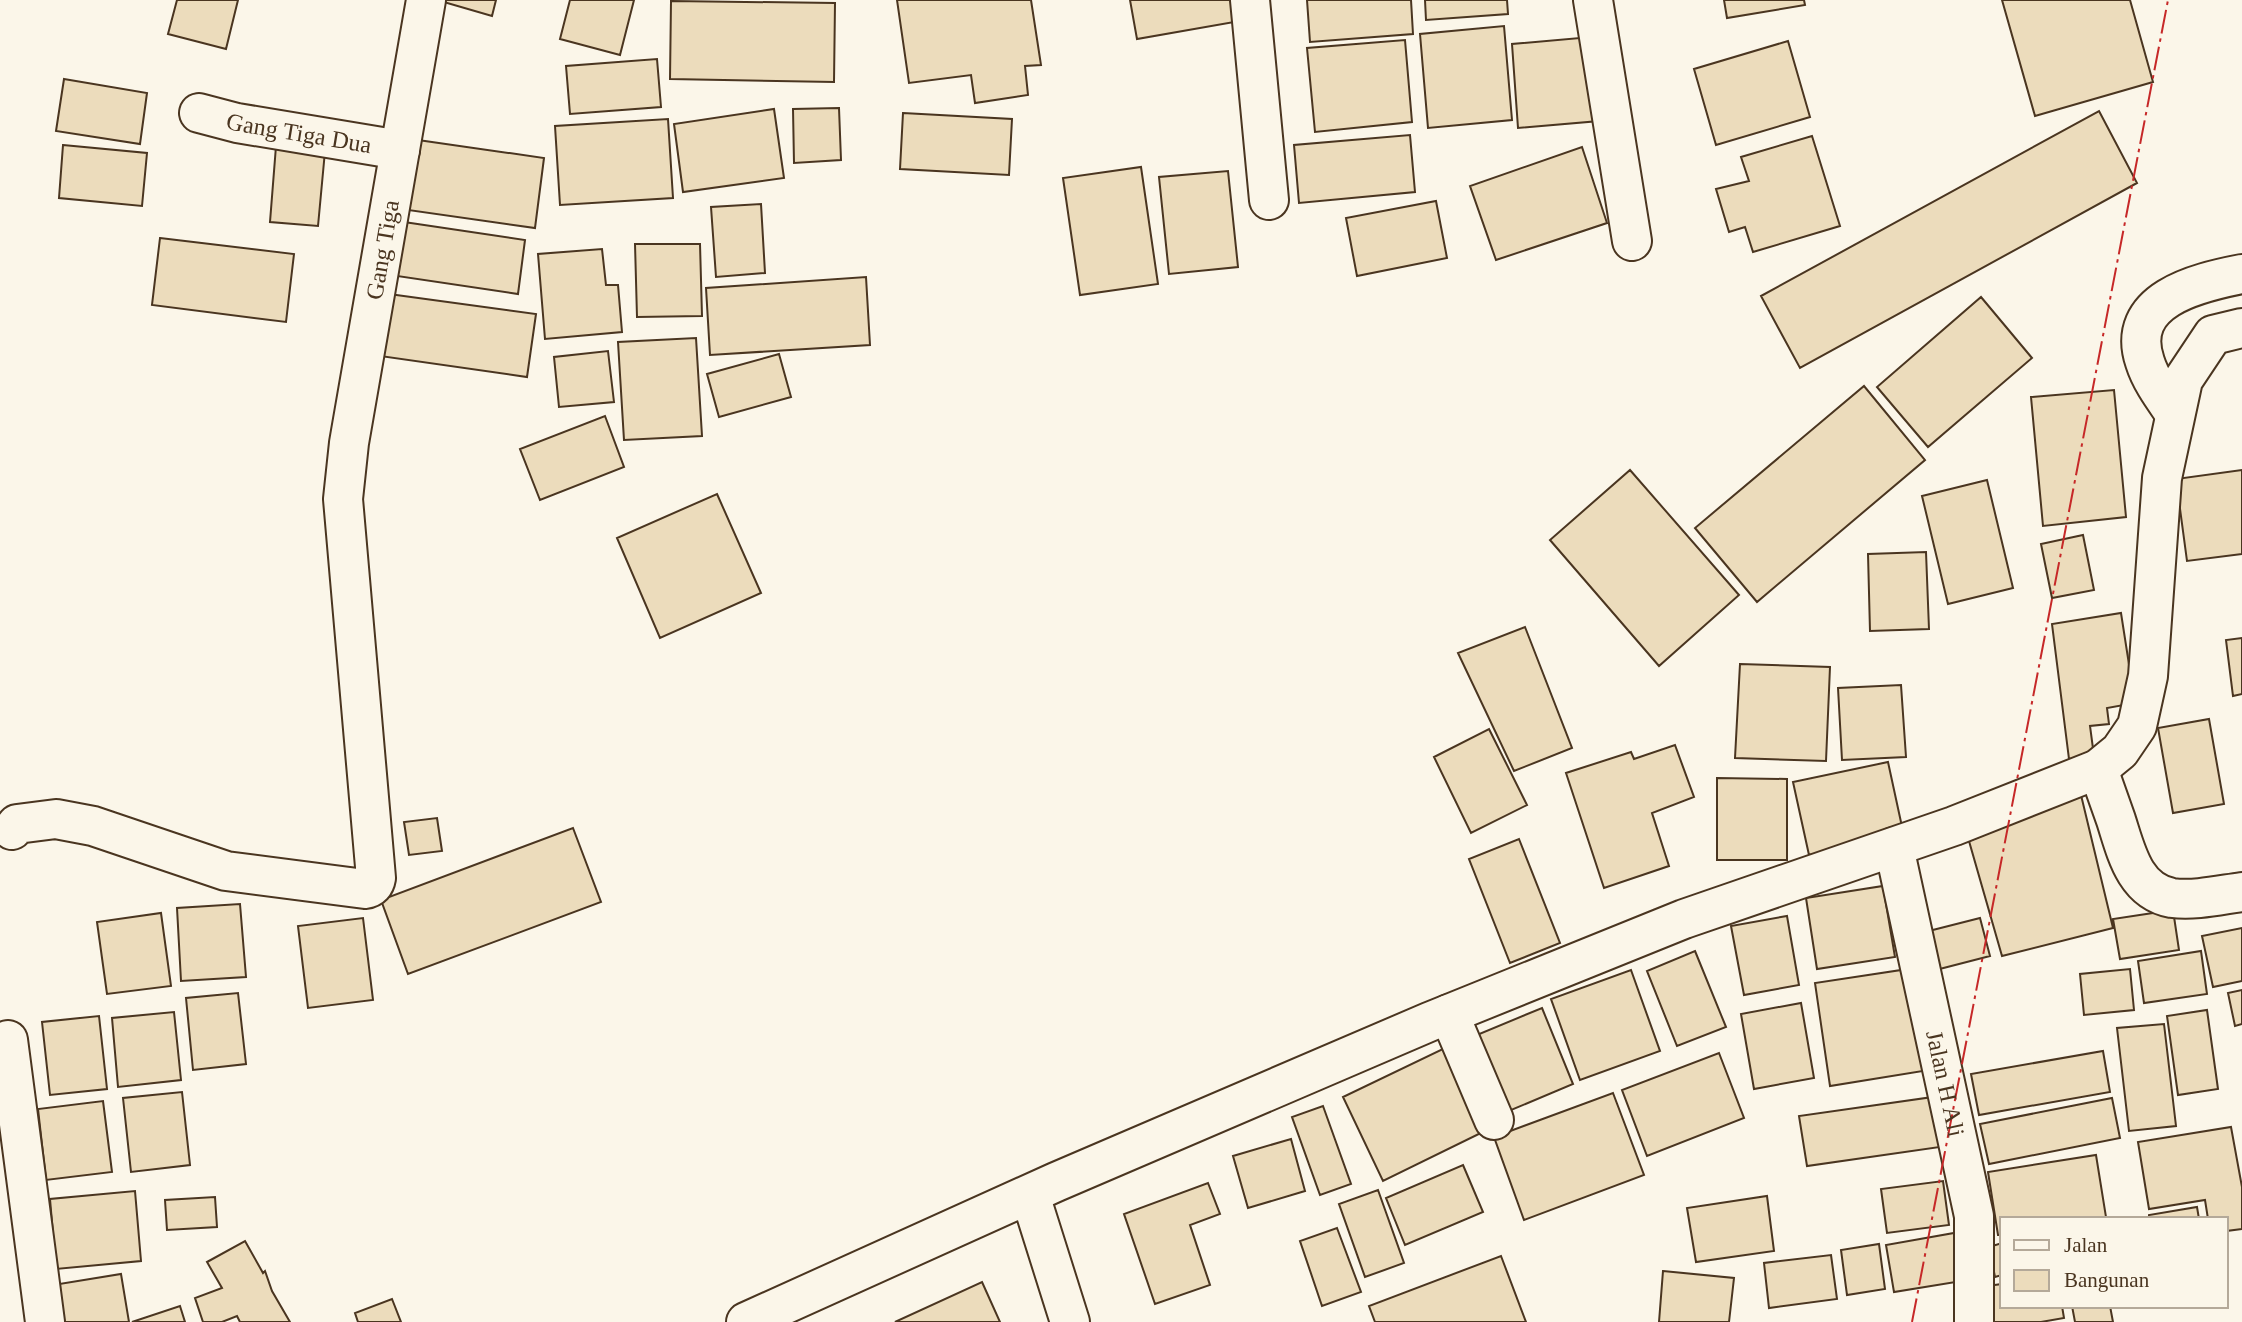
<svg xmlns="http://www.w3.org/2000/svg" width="2242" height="1322" font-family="'Times New Roman',serif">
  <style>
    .building { fill: #ecdcbc; stroke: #4a3520; stroke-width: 2 }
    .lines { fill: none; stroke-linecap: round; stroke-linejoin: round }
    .minor-casing { stroke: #4a3520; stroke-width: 42 }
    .minor { stroke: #fbf6e9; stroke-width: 38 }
    .power { stroke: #c62828; stroke-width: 2; stroke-dasharray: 24 5 3.5 5; stroke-linecap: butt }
    .labels { text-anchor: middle; stroke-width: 5; stroke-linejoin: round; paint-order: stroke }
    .street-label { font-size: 24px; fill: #4a3520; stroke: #fbf6e9 }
  </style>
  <rect width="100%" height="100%" fill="#fbf6e9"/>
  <path class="building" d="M 177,0 L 238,0 L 226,49 L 168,34 Z
    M 437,0 L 496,0 L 492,16 Z
    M 570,0 L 634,0 L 620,55 L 560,39 Z
    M 897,0 L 1031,0 L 1041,65 L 1025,66 L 1028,95 L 975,103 L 971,75 L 909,83 Z
    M 1130,0 L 1236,0 L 1240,21 L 1137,39 Z
    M 1307,0 L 1411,0 L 1413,34 L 1310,42 Z
    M 1425,0 L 1507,0 L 1508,14 L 1426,20 Z
    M 1724,0 L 1804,0 L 1805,5 L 1727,18 Z
    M 2002,0 L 2130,0 L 2153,82 L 2035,116 Z
    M 671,1 L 835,3 L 834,82 L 670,79 Z
    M 1504,26 L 1512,120 L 1428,128 L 1420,34 Z
    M 1591,37 L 1599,121 L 1518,128 L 1512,44 Z
    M 1405,40 L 1412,122 L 1315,132 L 1307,48 Z
    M 1788,41 L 1810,117 L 1716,145 L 1694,69 Z
    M 657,59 L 661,107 L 570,114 L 566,66 Z
    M 64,79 L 147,93 L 140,144 L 56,131 Z
    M 839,108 L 841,160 L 794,163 L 793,109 Z
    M 774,109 L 784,178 L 683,192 L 674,124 Z
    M 2099,111 L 2137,183 L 1800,368 L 1761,296 Z
    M 903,113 L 1012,119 L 1009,175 L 900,169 Z
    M 668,119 L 673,198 L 560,205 L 555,126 Z
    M 1410,135 L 1415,192 L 1299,203 L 1294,145 Z
    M 1812,136 L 1840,226 L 1753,252 L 1745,227 L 1729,232 L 1716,189 L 1749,181 L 1741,157 Z
    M 418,140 L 544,158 L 535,228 L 408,210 Z
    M 63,145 L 147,153 L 142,206 L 59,198 Z
    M 276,146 L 325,151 L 318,226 L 270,222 Z
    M 1582,147 L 1607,223 L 1496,260 L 1470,186 Z
    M 1141,167 L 1158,284 L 1080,295 L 1063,178 Z
    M 1228,171 L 1238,267 L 1169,274 L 1159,177 Z
    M 1436,201 L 1447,258 L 1357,276 L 1346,218 Z
    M 761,204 L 765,273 L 716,277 L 711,207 Z
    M 404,222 L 525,240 L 518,294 L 397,276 Z
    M 160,238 L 294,254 L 286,322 L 152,305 Z
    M 635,244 L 700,244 L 702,316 L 637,317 Z
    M 602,249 L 606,285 L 618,285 L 622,332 L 545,339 L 538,254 Z
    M 866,277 L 870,345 L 710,355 L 706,288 Z
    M 389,294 L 536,314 L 527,377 L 380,356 Z
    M 1981,297 L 2032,358 L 1928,447 L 1877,387 Z
    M 696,338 L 702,436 L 624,440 L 618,342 Z
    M 608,351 L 614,402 L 559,407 L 554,357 Z
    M 779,354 L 791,397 L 719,417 L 707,374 Z
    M 1864,386 L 1925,460 L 1757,602 L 1695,528 Z
    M 2114,390 L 2126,517 L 2043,526 L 2031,397 Z
    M 605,416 L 624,467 L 540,500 L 520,449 Z
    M 1630,470 L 1739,595 L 1659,666 L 1550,540 Z
    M 2242,470 L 2242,554 L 2187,561 L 2176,479 Z
    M 1987,480 L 2013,588 L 1948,604 L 1922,496 Z
    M 717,494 L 761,593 L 660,638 L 617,538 Z
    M 2083,535 L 2094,590 L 2052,598 L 2041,544 Z
    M 1926,552 L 1929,629 L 1870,631 L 1868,554 Z
    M 2121,613 L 2135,703 L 2107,708 L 2109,724 L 2090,726 L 2094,756 L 2069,759 L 2052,624 Z
    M 1525,627 L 1572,748 L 1514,771 L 1458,653 Z
    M 2242,638 L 2242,694 L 2233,696 L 2226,640 Z
    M 1740,664 L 1830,667 L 1826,761 L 1735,758 Z
    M 1901,685 L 1906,757 L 1842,760 L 1838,688 Z
    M 2209,719 L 2224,804 L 2173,813 L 2158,728 Z
    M 1489,729 L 1527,805 L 1471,833 L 1434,757 Z
    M 1675,745 L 1694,797 L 1652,813 L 1669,866 L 1604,888 L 1566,773 L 1631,752 L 1634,759 Z
    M 1888,762 L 1904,836 L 1809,855 L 1793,782 Z
    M 1717,778 L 1787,779 L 1787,860 L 1717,860 Z
    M 2081,795 L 2113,928 L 2002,956 L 1969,841 Z
    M 437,818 L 442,851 L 409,855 L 404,822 Z
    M 573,828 L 601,902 L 408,974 L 381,900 Z
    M 1519,839 L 1560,943 L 1510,963 L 1469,859 Z
    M 1883,886 L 1895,957 L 1817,969 L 1806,898 Z
    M 240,904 L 246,977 L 181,981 L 177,908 Z
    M 2173,910 L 2179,950 L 2120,959 L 2113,919 Z
    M 161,913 L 171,986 L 107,994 L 97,922 Z
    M 1787,916 L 1799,985 L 1744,995 L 1731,926 Z
    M 363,918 L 373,1000 L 308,1008 L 298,926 Z
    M 1980,918 L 1990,956 L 1928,972 L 1917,934 Z
    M 2242,928 L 2242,981 L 2213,987 L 2202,936 Z
    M 1695,951 L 1726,1027 L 1677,1046 L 1647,971 Z
    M 2201,951 L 2207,994 L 2144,1003 L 2138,961 Z
    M 1908,969 L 1923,1071 L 1830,1086 L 1815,983 Z
    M 2130,969 L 2134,1010 L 2084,1015 L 2080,974 Z
    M 1631,970 L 1660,1051 L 1580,1080 L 1551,999 Z
    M 2242,990 L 2242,1024 L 2235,1026 L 2228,993 Z
    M 238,993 L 246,1064 L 193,1070 L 186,998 Z
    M 1801,1003 L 1814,1078 L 1754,1089 L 1741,1014 Z
    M 1542,1008 L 1573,1084 L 1504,1113 L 1472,1037 Z
    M 2207,1010 L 2218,1089 L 2178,1095 L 2167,1016 Z
    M 174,1012 L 181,1080 L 118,1087 L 112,1018 Z
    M 99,1016 L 107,1089 L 50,1095 L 42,1022 Z
    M 2164,1024 L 2176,1126 L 2129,1131 L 2117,1028 Z
    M 1449,1046 L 1489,1129 L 1383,1181 L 1343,1097 Z
    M 2103,1051 L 2110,1092 L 1979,1115 L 1971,1074 Z
    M 1719,1053 L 1744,1118 L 1647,1156 L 1622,1090 Z
    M 182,1092 L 190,1165 L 131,1172 L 123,1098 Z
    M 1613,1093 L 1644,1175 L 1524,1220 L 1494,1137 Z
    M 1933,1097 L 1940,1147 L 1807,1166 L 1799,1116 Z
    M 2112,1098 L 2120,1138 L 1989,1164 L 1980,1124 Z
    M 103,1101 L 112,1172 L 46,1180 L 38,1109 Z
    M 1323,1106 L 1351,1184 L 1320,1195 L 1292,1117 Z
    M 2231,1127 L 2242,1187 L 2242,1229 L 2226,1231 L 2226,1219 L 2208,1219 L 2205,1200 L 2149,1209 L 2138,1142 Z
    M 1291,1139 L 1305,1191 L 1248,1208 L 1233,1156 Z
    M 2096,1155 L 2106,1217 L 2002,1219 L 2002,1235 L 1998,1235 L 1988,1172 Z
    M 1463,1165 L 1483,1212 L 1405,1245 L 1386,1198 Z
    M 1943,1181 L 1949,1225 L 1887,1233 L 1881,1189 Z
    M 1208,1183 L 1220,1214 L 1190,1225 L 1210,1285 L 1155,1304 L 1124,1214 Z
    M 1378,1190 L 1404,1263 L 1365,1277 L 1339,1204 Z
    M 135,1191 L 141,1261 L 56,1269 L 50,1199 Z
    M 1767,1196 L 1774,1251 L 1696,1262 L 1687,1208 Z
    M 215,1197 L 217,1227 L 167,1230 L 165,1200 Z
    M 2197,1207 L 2199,1219 L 2149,1219 L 2149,1215 Z
    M 1337,1228 L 1361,1292 L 1322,1306 L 1300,1241 Z
    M 1954,1233 L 1962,1281 L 1894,1292 L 1886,1245 Z
    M 245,1241 L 263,1273 L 265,1271 L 272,1291 L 290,1322 L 240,1322 L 237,1316 L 222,1322 L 203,1322 L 195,1298 L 222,1288 L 207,1262 Z
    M 2002,1243 L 2002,1275 L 1995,1277 L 1989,1247 Z
    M 1879,1244 L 1885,1289 L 1847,1295 L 1841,1250 Z
    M 1831,1255 L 1837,1299 L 1769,1308 L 1764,1263 Z
    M 1501,1256 L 1526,1322 L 1375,1322 L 1369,1306 Z
    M 1663,1271 L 1734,1278 L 1729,1322 L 1659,1322 Z
    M 121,1274 L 129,1322 L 58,1322 L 53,1285 Z
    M 982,1282 L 1000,1322 L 895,1322 Z
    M 2002,1284 L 2002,1306 L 2062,1306 L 2064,1318 L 2041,1322 L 1993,1322 L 1987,1286 Z
    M 392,1299 L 401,1322 L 358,1322 L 355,1313 Z
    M 180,1306 L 185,1322 L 132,1322 Z
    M 2072,1306 L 2110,1306 L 2113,1322 L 2075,1322 Z"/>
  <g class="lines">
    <g class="minor-casing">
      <g id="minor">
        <path d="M 1250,0 L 1269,200"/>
        <path d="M 1593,0 L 1632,241"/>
        <path id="s1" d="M 199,113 L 237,123 L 400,150"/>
        <path d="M 2175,414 C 2164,398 2151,381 2145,362 C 2124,300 2196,283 2242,274"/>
        <path d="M 2098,769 C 2104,786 2110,803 2116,820 C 2126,851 2134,891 2172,898 C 2195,901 2220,895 2242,892"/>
        <path id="s2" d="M 12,830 L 17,824 L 56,819 L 93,826 L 226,871 L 365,889 C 372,888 375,884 376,878 L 343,499 L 349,443 L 426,0"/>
        <path id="s3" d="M 1894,847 L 1974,1216 L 1974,1322"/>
        <path d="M 1449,1014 L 1494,1120"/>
        <path d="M 8,1040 L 45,1322"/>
        <path d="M 1030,1195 L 1070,1322"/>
        <path d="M 746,1322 L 1056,1182 L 1429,1022 L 1684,919 L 1954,826 L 2098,769 L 2120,751 L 2137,726 L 2148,676 L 2162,478 L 2183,380 L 2213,335 L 2242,328"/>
      </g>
    </g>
    <use href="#minor" class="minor"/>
    <path class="power" d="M 1912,1322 L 2168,0"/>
  </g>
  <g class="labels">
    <g class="street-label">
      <text dy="8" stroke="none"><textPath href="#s1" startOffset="102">Gang Tiga Dua</textPath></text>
      <text dy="8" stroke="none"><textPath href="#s2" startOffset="1015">Gang Tiga</textPath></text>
      <text dy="8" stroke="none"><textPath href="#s3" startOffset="242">Jalan H Ali</textPath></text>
    </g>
  </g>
  <rect x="2000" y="1217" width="228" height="91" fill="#fbf6e9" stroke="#b4a999" stroke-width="2"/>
  <rect x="2014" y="1240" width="35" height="10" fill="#fbf6e9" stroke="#b4a999" stroke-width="2"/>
  <text x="2064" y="1252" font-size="21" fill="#4a3520">Jalan</text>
  <rect x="2014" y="1270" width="35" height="21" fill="#ecdcbc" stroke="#b4a999" stroke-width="2"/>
  <text x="2064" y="1287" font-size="21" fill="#4a3520">Bangunan</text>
</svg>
